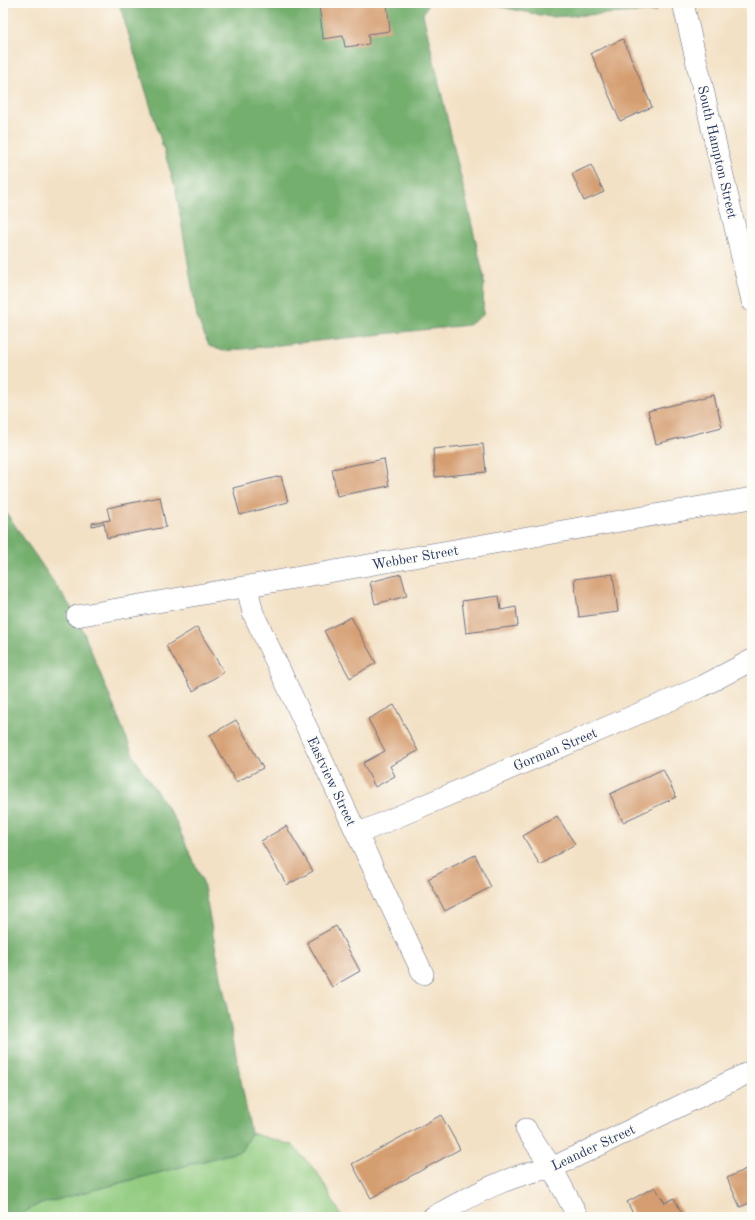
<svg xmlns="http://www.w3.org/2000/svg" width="755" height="1220" font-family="'Old Standard TT',serif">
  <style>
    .green { fill: #91cb7f; stroke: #567d6e }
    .forest { fill: #74af6e; stroke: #486f66 }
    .building { fill: #d59e71 }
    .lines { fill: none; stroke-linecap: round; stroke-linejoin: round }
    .minor-casing { stroke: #676d82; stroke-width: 22 }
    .minor { stroke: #fff; stroke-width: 21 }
    .labels { text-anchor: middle; stroke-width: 4; stroke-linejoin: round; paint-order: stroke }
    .street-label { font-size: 14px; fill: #1b2f5e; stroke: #fdfcf7 }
  </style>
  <rect width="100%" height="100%" fill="#fdfcf7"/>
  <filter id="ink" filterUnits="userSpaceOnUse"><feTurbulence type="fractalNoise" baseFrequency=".025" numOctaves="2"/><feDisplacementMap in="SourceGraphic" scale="8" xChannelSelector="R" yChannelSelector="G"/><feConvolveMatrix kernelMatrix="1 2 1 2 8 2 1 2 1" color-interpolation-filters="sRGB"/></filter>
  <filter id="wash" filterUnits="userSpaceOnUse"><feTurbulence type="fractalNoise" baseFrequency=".012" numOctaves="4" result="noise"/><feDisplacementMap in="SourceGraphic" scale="16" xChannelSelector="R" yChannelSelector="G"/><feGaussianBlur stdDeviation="0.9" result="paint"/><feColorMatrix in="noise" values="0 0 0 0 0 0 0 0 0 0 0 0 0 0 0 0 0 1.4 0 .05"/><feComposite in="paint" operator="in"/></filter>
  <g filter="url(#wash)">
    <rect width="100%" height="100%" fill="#f3e1c5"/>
    <path class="green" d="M 251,1133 L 292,1145 L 317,1172 L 342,1217 L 20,1217 L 21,1214 L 37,1205 L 241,1151 Z"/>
    <path class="forest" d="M 119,3 L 429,3 L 423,14 L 484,277 L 483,315 L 469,325 L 223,351 L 209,346 L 197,317 L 176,190 Z
      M 481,3 L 655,3 L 657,11 L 550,17 Z
      M 3,508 L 77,616 L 135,759 L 174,818 L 203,882 L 251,1133 L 241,1151 L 37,1205 L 21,1214 L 20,1217 L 3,1217 Z"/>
    <g id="blocks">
      <path class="building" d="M 335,3 L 387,3 L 390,31 L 368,34 L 369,44 L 345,47 L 343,36 L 323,39 L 319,5 Z
        M 623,39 L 652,107 L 620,121 L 591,53 Z
        M 591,165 L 604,192 L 584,201 L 572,174 Z
        M 714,395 L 722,427 L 656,444 L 648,411 Z
        M 483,444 L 486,472 L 435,477 L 433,449 Z
        M 384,459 L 389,486 L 337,496 L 332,469 Z
        M 281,476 L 288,502 L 240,515 L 233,488 Z
        M 160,497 L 166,527 L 107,538 L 104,523 L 92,526 L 92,523 L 110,520 L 107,508 Z
        M 401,574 L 407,596 L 375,604 L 370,582 Z
        M 613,574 L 618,612 L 579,617 L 574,579 Z
        M 499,596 L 501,610 L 516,607 L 518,626 L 466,633 L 462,601 Z
        M 351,617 L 376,663 L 350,678 L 324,631 Z
        M 197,627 L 224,672 L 193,691 L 166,646 Z
        M 394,705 L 418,751 L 390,766 L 395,776 L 375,787 L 363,763 L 385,751 L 368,719 Z
        M 236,720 L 263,768 L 236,782 L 210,735 Z
        M 663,769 L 676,797 L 623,822 L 610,794 Z
        M 557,816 L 575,844 L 540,865 L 523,836 Z
        M 286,826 L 313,871 L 287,885 L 261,841 Z
        M 475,855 L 491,887 L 445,911 L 428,879 Z
        M 336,926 L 360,971 L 332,987 L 307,942 Z
        M 441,1115 L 460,1149 L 371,1198 L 352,1164 Z
        M 752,1166 L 752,1202 L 740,1207 L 727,1178 Z
        M 655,1187 L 665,1203 L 674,1198 L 684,1217 L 635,1217 L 627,1202 Z"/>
    </g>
  </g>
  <g filter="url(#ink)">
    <use href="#blocks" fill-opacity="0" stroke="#676d82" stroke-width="1"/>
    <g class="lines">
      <g class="minor-casing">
        <path id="minor" d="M 683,3 L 752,301
          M 247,587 L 253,613 L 423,974
          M 77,616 L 752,498
          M 357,834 L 701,687 L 752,660
          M 526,1129 L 552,1168 L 578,1217
          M 433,1217 C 471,1196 509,1174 552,1168 L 752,1071"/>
      </g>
      <use href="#minor" class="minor"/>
    </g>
  </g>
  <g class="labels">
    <g class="street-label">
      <text transform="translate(718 152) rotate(77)" y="5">South Hampton Street</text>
      <text transform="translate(415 557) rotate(-10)" y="5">Webber Street</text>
      <text transform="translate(555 749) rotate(-23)" y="5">Gorman Street</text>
      <text transform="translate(332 781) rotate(65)" y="5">Eastview Street</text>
      <text transform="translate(593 1147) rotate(-25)" y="5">Leander Street</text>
    </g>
  </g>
  <rect width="755" height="1220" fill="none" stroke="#fdfcf7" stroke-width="16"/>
</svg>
